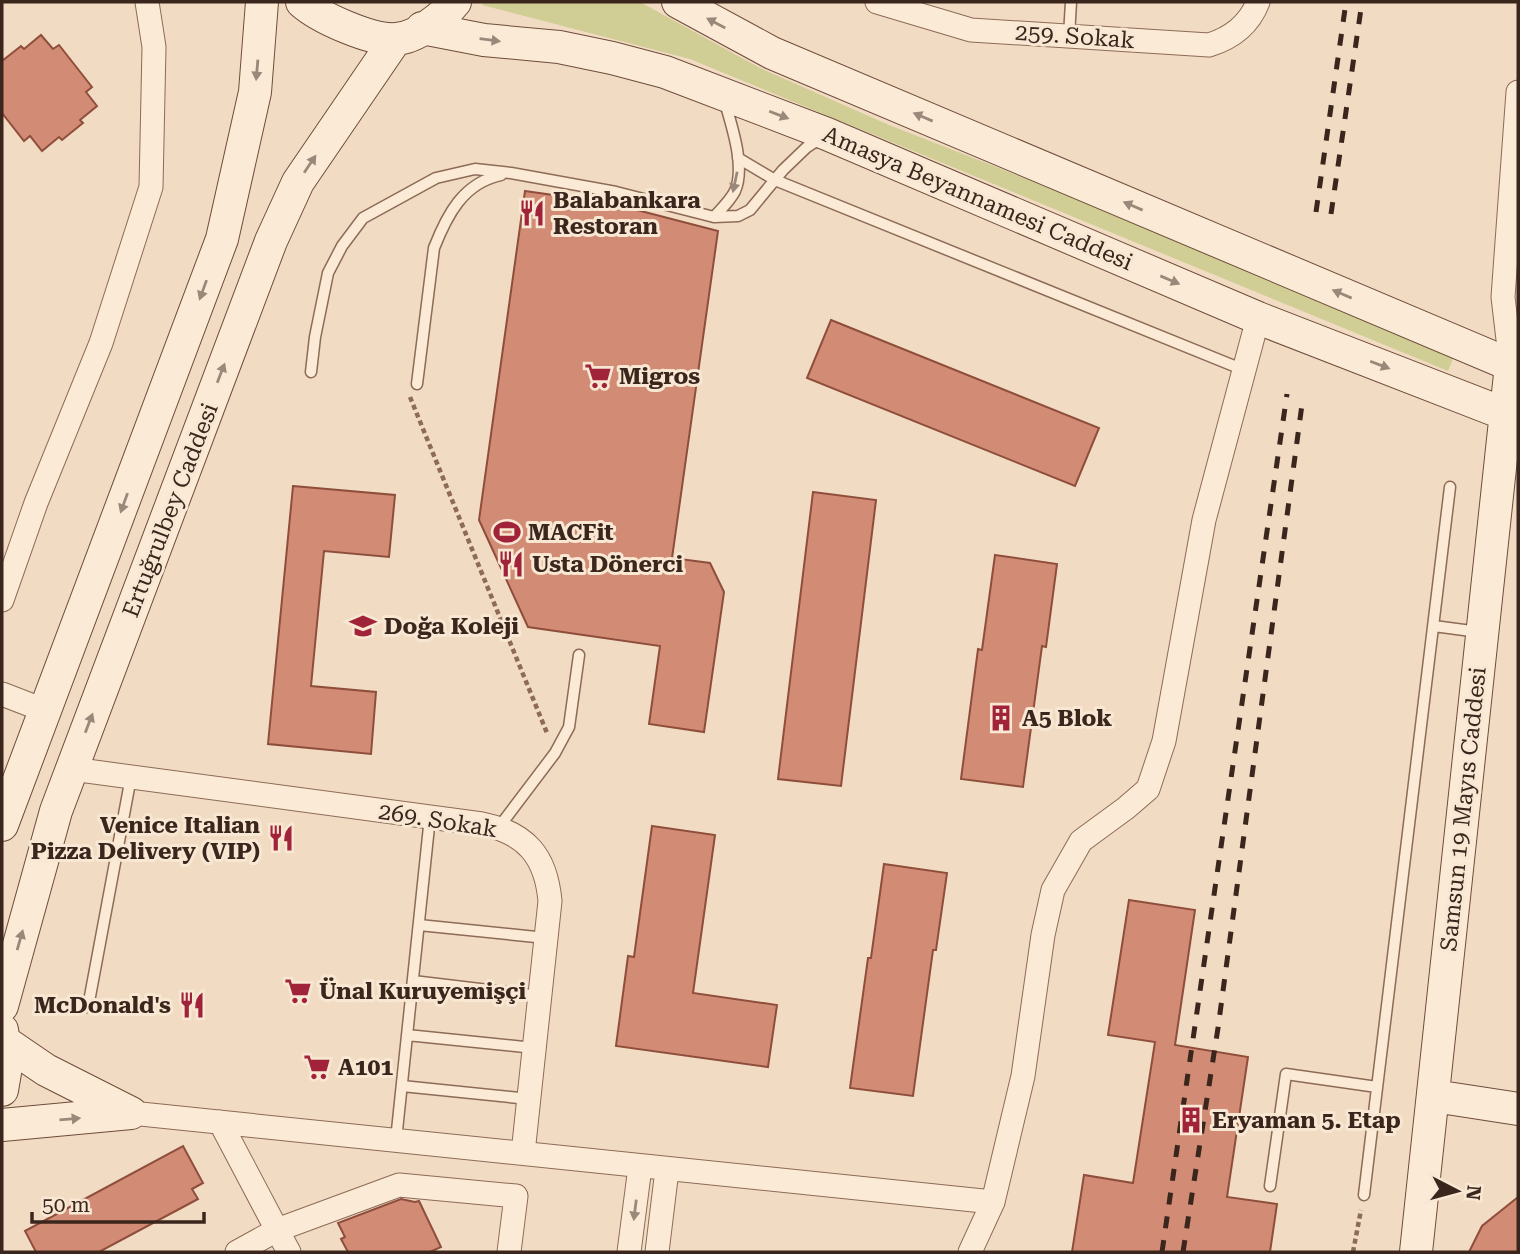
<svg xmlns="http://www.w3.org/2000/svg" width="1520" height="1254" font-family="'Roboto Serif',serif">
  <style>
    .green { fill: #d0cd95 }
    .building { fill: #d28c75; stroke: #8e4e3b; stroke-width: 2 }
    .lines { fill: none; stroke-linecap: round; stroke-linejoin: round }
    .lane-casing { stroke: #8d6b57; stroke-width: 13 }
    .street-casing { stroke: #8d6b57; stroke-width: 25 }
    .secondary-casing { stroke: #6e4c3b; stroke-width: 34 }
    .path { stroke: #8d6b57; stroke-width: 4.5; stroke-dasharray: 5 3.5; stroke-linecap: butt }
    .lane { stroke: #fbead6; stroke-width: 10 }
    .street { stroke: #fbead6; stroke-width: 23 }
    .secondary { stroke: #fbead6; stroke-width: 32 }
    .rail { stroke: #3b261d; stroke-width: 5; stroke-dasharray: 12 12; stroke-linecap: butt }
    .oneway { fill: #9b887a }
    .labels { text-anchor: middle; stroke-width: 6; stroke-linejoin: round; paint-order: stroke }
    .street-label { font-size: 23px; fill: #3b261d; stroke: #f8e7d2 }
    .poi-label { font-size: 23px; font-weight: bold; fill: #3b261d; stroke: #f8e7d2; text-anchor: start }
  </style>
  <rect width="100%" height="100%" fill="#f1dbc2"/>
  <path class="green" d="M 484,2 L 640,2 L 760,68 L 889,125 L 1155,229 L 1454,356 L 1448,371 L 690,59 L 482,5 Z"/>
  <path class="building" d="M 41,35 L 53,49 L 59,45 L 92,87 L 86,92 L 97,106 L 80,120 L 83,123 L 62,140 L 59,137 L 42,151 L 30,136 L 24,141 L 2,113 L 2,61 L 21,46 L 24,49 Z
    M 525,191 L 610,203 L 718,231 L 672,558 L 710,563 L 724,592 L 704,732 L 649,724 L 660,646 L 528,627 L 479,520 Z
    M 831,320 L 1099,428 L 1075,486 L 807,378 Z
    M 293,486 L 395,495 L 389,557 L 324,551 L 311,686 L 376,692 L 371,754 L 268,744 Z
    M 813,492 L 876,500 L 841,786 L 778,779 Z
    M 995,555 L 1057,564 L 1046,647 L 1042,646 L 1023,787 L 961,779 L 978,649 L 982,650 Z
    M 652,826 L 715,835 L 693,993 L 777,1005 L 768,1067 L 616,1046 L 628,956 L 634,957 Z
    M 884,864 L 947,873 L 936,950 L 933,950 L 913,1096 L 850,1088 L 868,958 L 871,958 Z
    M 1129,900 L 1195,910 L 1175,1045 L 1248,1057 L 1227,1197 L 1277,1204 L 1270,1252 L 1072,1252 L 1084,1175 L 1133,1183 L 1155,1042 L 1108,1035 Z
    M 183,1146 L 203,1183 L 192,1189 L 198,1199 L 99,1252 L 36,1252 L 25,1231 Z
    M 1518,1197 L 1518,1252 L 1469,1252 L 1482,1226 Z
    M 401,1199 L 415,1202 L 419,1201 L 441,1247 L 430,1252 L 348,1252 L 341,1239 L 345,1237 L 338,1223 Z"/>
  <g class="lines">
    <g class="lane-casing">
      <path id="lane" d="M 1069,36 L 1071,2
        M 738,158 L 775,180 L 1244,370
        M 714,217 C 721,209 730,201 735,191 C 746,166 731,124 724,99
        M 311,372 L 315,337 L 328,273 L 342,246 L 363,218 L 436,178 L 475,169 L 511,173 L 616,192 L 714,217 L 738,216 L 750,210 L 783,170 L 807,147 L 821,138
        M 417,384 L 434,248 C 447,215 463,183 501,175
        M 1434,626 L 1479,632
        M 499,827 L 555,753 L 569,727 L 579,655
        M 419,925 L 546,938
        M 413,981 L 540,996
        M 88,1007 L 131,777
        M 407,1035 L 534,1048
        M 402,1086 L 529,1099
        M 396,1140 L 430,817
        M 1270,1186 L 1286,1074 L 1377,1087
        M 1364,1195 L 1450,487"/>
    </g>
    <g class="street-casing">
      <path id="street" d="M 877,2 L 971,30 L 1209,45 C 1232,38 1249,25 1258,2
        M 1511,365 L 1503,297 L 1518,92
        M 2,600 L 36,503 L 101,343 L 151,187 L 154,47 L 147,2
        M 2,694 L 46,711
        M 72,769 L 482,824 C 527,833 546,857 550,901 L 523,1153
        M 131,1113 L 993,1202
        M 220,1122 L 277,1230 L 399,1185 L 516,1196 L 509,1252
        M 237,1252 L 277,1230 L 289,1252
        M 629,1252 L 640,1167
        M 657,1252 L 667,1170
        M 970,1252 L 993,1202 L 1023,1076 L 1043,935 L 1053,890 L 1081,841 L 1126,808 L 1148,789 L 1164,741 L 1204,520 L 1258,318"/>
    </g>
    <g class="secondary-casing">
      <path id="secondary" d="M 302,2 C 320,18 372,41 396,39 C 416,38 443,17 455,2
        M 678,2 L 772,53 L 1518,368
        M 422,28 L 484,40 L 559,47 L 612,58 L 665,72 L 827,134 L 1258,318 L 1518,419
        M 2,825 L 222,239 L 255,92 L 262,2
        M 2,1006 L 56,811 L 271,241 L 298,182 L 395,40
        M 2,1030 L 7,1061 L 2,1090
        M 1434,1096 L 1518,1109
        M 2,1125 L 131,1113 L 46,1070 L 5,1042
        M 1416,1252 L 1511,365"/>
    </g>
    <path class="path" d="M 410,397 L 547,733
      M 1353,1252 L 1361,1210"/>
    <use href="#lane" class="lane"/>
    <use href="#street" class="street"/>
    <use href="#secondary" class="secondary"/>
    <path class="rail" d="M 1316,212 L 1346,2
      M 1331,214 L 1362,2
      M 1162,1252 L 1287,394
      M 1183,1252 L 1218,1028 L 1303,397"/>
  </g>
  <defs><path id="oneway-solid" d="M-6-.8H1V-3.2L6.5 0L1 3.2V.8H-6Z" transform="scale(1.75)"/></defs>
  <g class="oneway">
    <use href="#oneway-solid" transform="translate(716 23) rotate(-152)"/>
    <use href="#oneway-solid" transform="translate(490 40) rotate(7)"/>
    <use href="#oneway-solid" transform="translate(257 70) rotate(95)"/>
    <use href="#oneway-solid" transform="translate(779 115) rotate(21)"/>
    <use href="#oneway-solid" transform="translate(923 117) rotate(-157)"/>
    <use href="#oneway-solid" transform="translate(310 164) rotate(-56)"/>
    <use href="#oneway-solid" transform="translate(735 182) rotate(102)"/>
    <use href="#oneway-solid" transform="translate(1133 206) rotate(-157)"/>
    <use href="#oneway-solid" transform="translate(1170 280) rotate(23)"/>
    <use href="#oneway-solid" transform="translate(203 290) rotate(110)"/>
    <use href="#oneway-solid" transform="translate(1342 294) rotate(-157)"/>
    <use href="#oneway-solid" transform="translate(1380 365) rotate(21)"/>
    <use href="#oneway-solid" transform="translate(221 373) rotate(-69)"/>
    <use href="#oneway-solid" transform="translate(124 503) rotate(110)"/>
    <use href="#oneway-solid" transform="translate(89 723) rotate(-69)"/>
    <use href="#oneway-solid" transform="translate(20 940) rotate(-74)"/>
    <use href="#oneway-solid" transform="translate(70 1119) rotate(-5)"/>
    <use href="#oneway-solid" transform="translate(635 1210) rotate(97)"/>
  </g>
  <defs>
    <g id="restaurant-bare" transform="scale(2.1)"><path d="M-5-6h1v4h1v-4h1v4h1v-4h1v5L-1.5 .5V6h-2V.5L-5-1ZM5-6V6H3V1.5H1.5Q1.5-4 5-6Z" fill="#a02339" stroke="#f8e7d2" stroke-width="2.5" paint-order="stroke"/></g>
    <g id="supermarket-bare" transform="scale(2.1)"><path d="M-6-5.5h2.5l.6 2H6L4.5 2H-2.5L-4.4-4H-6ZM-1.5 3.2a1.3 1.3 0 1 0 .1 0ZM3 3.2a1.3 1.3 0 1 0 .1 0Z" fill="#a02339" stroke="#f8e7d2" stroke-width="2.5" paint-order="stroke"/></g>
    <g id="stadium-bare" transform="scale(2.1)"><path d="M0-5a6.5 5 0 1 0 0 10a6.5 5 0 1 0 0-10ZM-3.5-1.8h7v3.6h-7Z" fill="#a02339" stroke="#f8e7d2" stroke-width="2.5" paint-order="stroke"/></g>
    <g id="school-bare" transform="scale(2.1)"><path d="M0-5L7-2L0 1L-7-2ZM-4 1L0 2.5L4 1V4Q0 6-4 4Z" fill="#a02339" stroke="#f8e7d2" stroke-width="2.5" paint-order="stroke"/></g>
    <g id="building-bare" transform="scale(2.1)"><path d="M-4-6H4V6H1V3H-1V6H-4ZM-2.5-4.3h1.7v1.8h-1.7ZM.8-4.3h1.7v1.8H.8ZM-2.5-1h1.7V.8h-1.7ZM.8-1h1.7V.8H.8Z" fill="#a02339" stroke="#f8e7d2" stroke-width="2.5" paint-order="stroke"/></g>
  </defs>
  <g fill-rule="evenodd">
    <use href="#restaurant-bare" x="532" y="213"/>
    <use href="#supermarket-bare" x="598" y="376"/>
    <use href="#stadium-bare" x="507" y="532"/>
    <use href="#restaurant-bare" x="511" y="564"/>
    <use href="#school-bare" x="363" y="626"/>
    <use href="#building-bare" x="1001" y="718"/>
    <use href="#restaurant-bare" x="281" y="838"/>
    <use href="#supermarket-bare" x="298" y="991"/>
    <use href="#restaurant-bare" x="192" y="1005"/>
    <use href="#supermarket-bare" x="317" y="1067"/>
    <use href="#building-bare" x="1191" y="1120"/>
  </g>
  <g class="labels">
    <g class="street-label">
      <text transform="translate(1075 36) rotate(4)" y="8">259. Sokak</text>
      <text transform="translate(978 198) rotate(23)" y="8">Amasya Beyannamesi Caddesi</text>
      <text transform="translate(170 510) rotate(-69)" y="8">Ertuğrulbey Caddesi</text>
      <text transform="translate(1463 809) rotate(-84)" y="8">Samsun 19 Mayıs Caddesi</text>
      <text transform="translate(438 820) rotate(9)" y="8">269. Sokak</text>
    </g>
    <g class="poi-label">
      <text x="553" y="208">Balabankara<tspan x="553" dy="26">Restoran</tspan></text>
      <text x="619" y="384">Migros</text>
      <text x="528" y="540">MACFit</text>
      <text x="532" y="572">Usta Dönerci</text>
      <text x="384" y="634">Doğa Koleji</text>
      <text x="1022" y="726">A5 Blok</text>
      <text x="260" y="833" text-anchor="end">Venice Italian<tspan x="260" dy="26">Pizza Delivery (VIP)</tspan></text>
      <text x="319" y="999">Ünal Kuruyemişçi</text>
      <text x="171" y="1013" text-anchor="end">McDonald's</text>
      <text x="338" y="1075">A101</text>
      <text x="1212" y="1128">Eryaman 5. Etap</text>
    </g>
  </g>
  <rect width="1520" height="1254" fill="none" stroke="#3b261d" stroke-width="7"/>
  <g transform="translate(1457 1191) rotate(96)" stroke="#f8e7d2" stroke-width="5" paint-order="stroke">
  <path d="M0-5L12 26L0 18L-12 26Z" fill="#3b261d"/>
  <text y="-10" font-size="19" font-weight="bold" text-anchor="middle" fill="#3b261d">N</text>
  </g>
  <path d="M32 1212v10h172v-10" fill="none" stroke="#3b261d" stroke-width="3.5"/>
  <text x="42" y="1212" font-size="21" fill="#3b261d" stroke="#f8e7d2" stroke-width="5" paint-order="stroke">50 m</text>
</svg>
